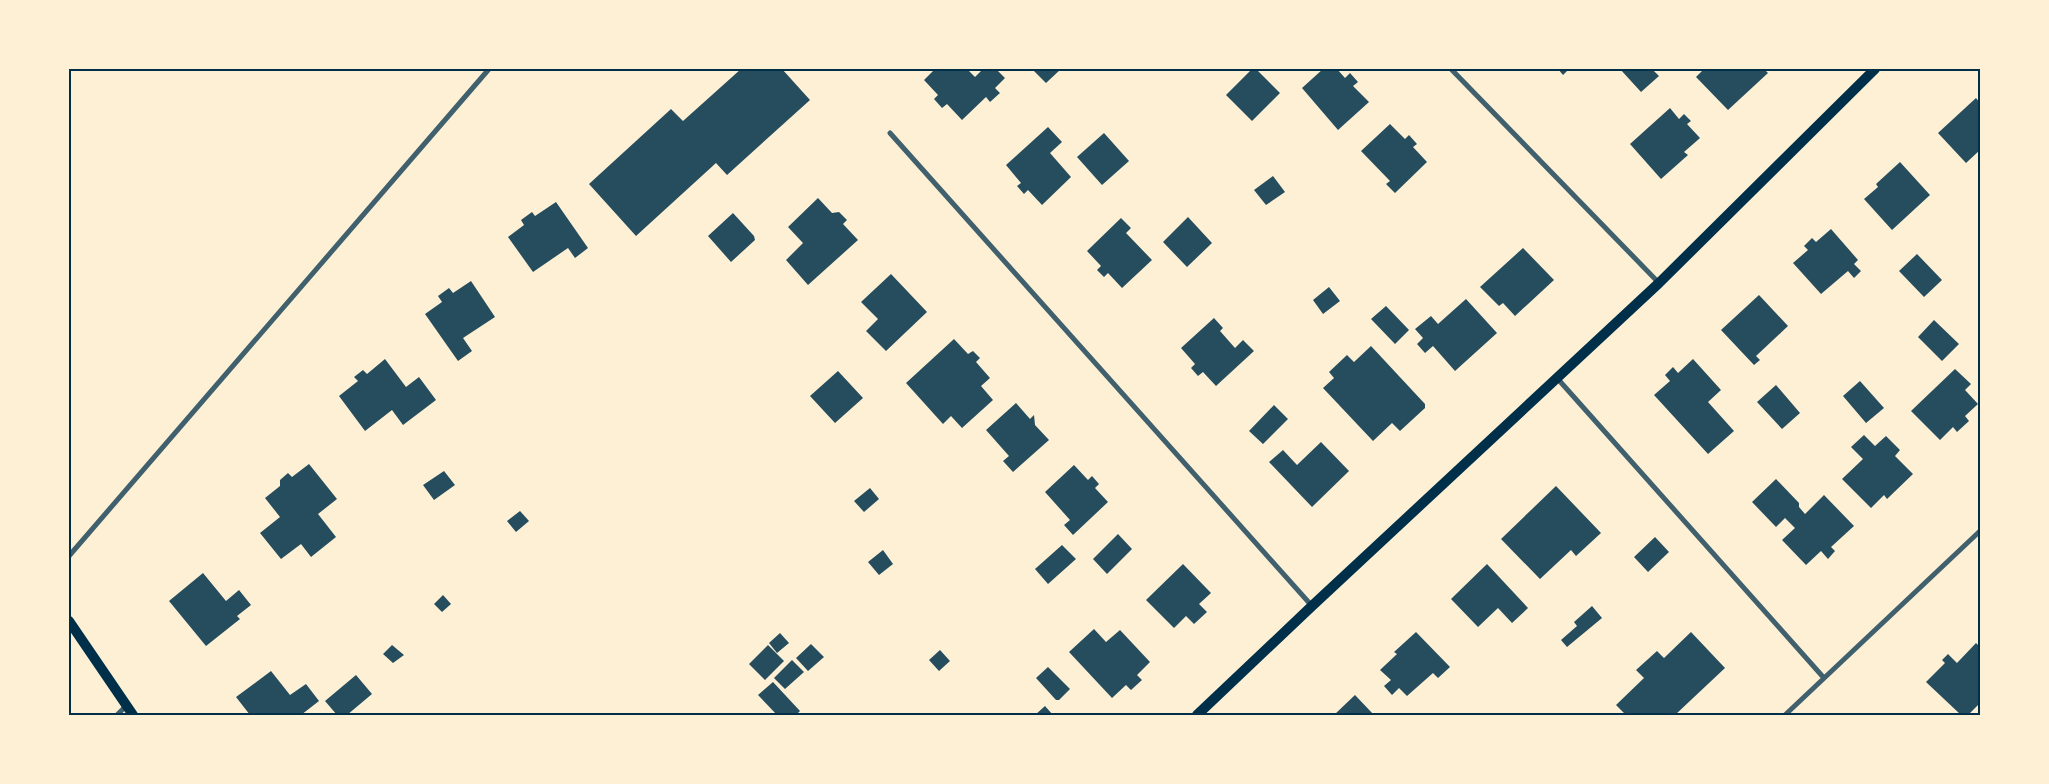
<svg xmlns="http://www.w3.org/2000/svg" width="2049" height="784" font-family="'Alegreya Sans',sans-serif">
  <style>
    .building { fill: #264d5e }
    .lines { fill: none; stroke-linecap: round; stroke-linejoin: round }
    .minor { stroke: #3f606c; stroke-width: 5 }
    .secondary { stroke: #003049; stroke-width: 10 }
    .neatline { fill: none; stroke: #003049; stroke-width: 2 }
  </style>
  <rect width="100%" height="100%" fill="#fdf0d5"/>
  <path class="building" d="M 741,69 L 782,69 L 810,100 L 727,175 L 716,163 L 636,236 L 589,184 L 671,109 L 683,121 Z
    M 935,69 L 967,69 L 975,77 L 983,69 L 996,69 L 1005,78 L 995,88 L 1000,93 L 990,102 L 986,97 L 962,120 L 947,104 L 942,108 L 934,99 L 938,95 L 924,80 Z
    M 1032,69 L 1061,69 L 1046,83 Z
    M 1252,69 L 1256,69 L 1280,93 L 1252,121 L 1226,95 Z
    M 1323,69 L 1337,69 L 1345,78 L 1350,73 L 1358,82 L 1353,86 L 1369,102 L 1338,130 L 1302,88 Z
    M 1558,69 L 1569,69 L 1563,75 Z
    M 1620,69 L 1652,69 L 1659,76 L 1641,92 Z
    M 1704,69 L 1764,69 L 1768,73 L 1728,110 L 1696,77 Z
    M 1976,98 L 1980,103 L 1980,150 L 1966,163 L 1938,133 Z
    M 1670,108 L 1679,119 L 1684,114 L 1691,121 L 1687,124 L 1700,138 L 1684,152 L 1688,155 L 1661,179 L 1630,144 Z
    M 1390,124 L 1405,139 L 1409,135 L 1417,144 L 1413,147 L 1427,162 L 1395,193 L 1386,184 L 1390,181 L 1361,151 Z
    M 1048,127 L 1062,142 L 1050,153 L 1071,177 L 1042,205 L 1028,190 L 1024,194 L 1017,186 L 1021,183 L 1006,165 Z
    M 1104,133 L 1129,161 L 1102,185 L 1077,157 Z
    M 1900,162 L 1930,195 L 1892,230 L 1864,199 L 1878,187 L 1876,184 Z
    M 1273,176 L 1285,192 L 1266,205 L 1254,190 Z
    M 818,198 L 832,213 L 839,212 L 847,220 L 843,224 L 858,240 L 808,285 L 786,260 L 803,243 L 788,227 Z
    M 556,202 L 588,248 L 575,258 L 568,248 L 533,272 L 508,237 L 524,225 L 521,220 L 532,212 L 535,216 Z
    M 733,213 L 754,236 L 755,240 L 731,262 L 708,236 Z
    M 1188,217 L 1212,243 L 1187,267 L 1163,242 Z
    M 1121,218 L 1131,228 L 1126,233 L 1152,260 L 1122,288 L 1108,273 L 1104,277 L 1097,270 L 1101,266 L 1087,251 Z
    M 1831,229 L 1858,260 L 1854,264 L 1861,271 L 1854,278 L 1848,271 L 1821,294 L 1793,263 L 1808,250 L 1804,246 L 1812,238 L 1816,242 Z
    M 1523,248 L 1554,280 L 1515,316 L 1503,303 L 1499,306 L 1480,287 Z
    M 1917,254 L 1942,280 L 1924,297 L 1899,271 Z
    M 891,274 L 927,312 L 886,351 L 866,331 L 878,319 L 861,302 Z
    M 471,281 L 495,317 L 463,338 L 472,351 L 458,361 L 425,314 L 442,302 L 438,296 L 449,288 L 453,293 Z
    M 1329,287 L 1340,301 L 1323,314 L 1313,300 Z
    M 1759,295 L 1788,326 L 1756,356 L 1760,360 L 1754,365 L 1721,330 Z
    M 1466,299 L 1497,333 L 1455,371 L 1433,346 L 1425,353 L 1417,344 L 1423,338 L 1415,329 L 1431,316 L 1438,324 Z
    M 1386,306 L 1409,330 L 1395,344 L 1371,319 Z
    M 1214,318 L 1223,328 L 1220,331 L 1235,348 L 1243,340 L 1254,351 L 1216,386 L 1203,372 L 1198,376 L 1191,368 L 1195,364 L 1181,348 Z
    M 1934,320 L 1959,344 L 1942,361 L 1918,337 Z
    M 954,339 L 968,354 L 973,351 L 980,358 L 976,362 L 990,378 L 981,386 L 993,400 L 962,428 L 951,416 L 943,424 L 906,383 Z
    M 1371,346 L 1425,404 L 1425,408 L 1400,431 L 1392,423 L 1373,441 L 1323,388 L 1334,378 L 1329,372 L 1347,355 L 1354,362 Z
    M 385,359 L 406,387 L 419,377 L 436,400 L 403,425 L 392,410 L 365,431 L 339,396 L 358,381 L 354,377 L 363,370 L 367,374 Z
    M 1693,359 L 1721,390 L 1708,402 L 1734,431 L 1708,454 L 1654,395 L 1670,381 L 1665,375 L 1673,367 L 1678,373 Z
    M 1955,369 L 1971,384 L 1965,390 L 1978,404 L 1965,416 L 1969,421 L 1957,432 L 1953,427 L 1940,440 L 1911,411 Z
    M 838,371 L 863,398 L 835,423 L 810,396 Z
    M 1860,381 L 1884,408 L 1866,423 L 1843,396 Z
    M 1776,385 L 1800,413 L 1782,429 L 1757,402 Z
    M 1016,403 L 1030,419 L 1034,415 L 1035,425 L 1049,440 L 1013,472 L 1003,461 L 1009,456 L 986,430 Z
    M 1274,405 L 1288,419 L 1263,444 L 1249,431 Z
    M 1864,435 L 1875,446 L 1886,436 L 1900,450 L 1895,456 L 1913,474 L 1887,499 L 1884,495 L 1871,508 L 1842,479 L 1863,459 L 1851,447 Z
    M 1321,442 L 1349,471 L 1312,507 L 1269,462 L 1283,450 L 1297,465 Z
    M 309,464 L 337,499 L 318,514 L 336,537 L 311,557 L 301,544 L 281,559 L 260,533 L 280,517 L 265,498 L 280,486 L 280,480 L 288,473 L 292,477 Z
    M 1074,465 L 1088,480 L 1092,476 L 1099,484 L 1095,488 L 1108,502 L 1073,535 L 1064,525 L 1070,520 L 1045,492 Z
    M 444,471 L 455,485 L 434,500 L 423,485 Z
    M 1776,479 L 1799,503 L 1799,507 L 1805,514 L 1824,495 L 1854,526 L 1831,547 L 1835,551 L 1828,559 L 1821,551 L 1806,565 L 1782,540 L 1795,528 L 1785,518 L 1776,527 L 1752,502 Z
    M 1556,486 L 1601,533 L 1576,556 L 1571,550 L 1540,579 L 1501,539 Z
    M 870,488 L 879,499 L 864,512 L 854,501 Z
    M 520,511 L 529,521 L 516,532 L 507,521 Z
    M 1118,534 L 1132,549 L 1107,574 L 1093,559 Z
    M 1655,537 L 1669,552 L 1648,572 L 1634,557 Z
    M 1062,545 L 1076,559 L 1048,584 L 1035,569 Z
    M 883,550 L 893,564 L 879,575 L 868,562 Z
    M 1183,564 L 1211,593 L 1199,604 L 1207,612 L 1194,624 L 1186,616 L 1174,628 L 1146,600 Z
    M 1487,564 L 1528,608 L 1512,623 L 1498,608 L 1478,627 L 1451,599 Z
    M 203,573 L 226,601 L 239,590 L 251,605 L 237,616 L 240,619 L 206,646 L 169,601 Z
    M 443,595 L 451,604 L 442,612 L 434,604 Z
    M 1592,606 L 1602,618 L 1567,647 L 1561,640 L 1577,626 L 1574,622 Z
    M 1094,629 L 1106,642 L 1120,630 L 1150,662 L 1137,675 L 1142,680 L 1131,690 L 1126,685 L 1112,698 L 1069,652 Z
    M 1416,632 L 1450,667 L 1438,678 L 1433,673 L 1407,696 L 1399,688 L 1392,695 L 1384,686 L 1391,680 L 1380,670 L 1397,654 L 1394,652 Z
    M 1691,632 L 1725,668 L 1675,715 L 1626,715 L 1616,705 L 1644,678 L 1636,670 L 1657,651 L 1664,658 Z
    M 780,633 L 789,643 L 777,653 L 769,643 Z
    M 1976,643 L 1980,647 L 1980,705 L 1979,704 L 1968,715 L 1961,715 L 1926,682 L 1945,663 L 1942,660 L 1948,654 L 1957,663 Z
    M 811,644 L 824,657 L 808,671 L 796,658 Z
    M 392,645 L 404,655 L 393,663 L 383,654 Z
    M 768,645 L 784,661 L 765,680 L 749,664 Z
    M 940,650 L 950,661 L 939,671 L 929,660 Z
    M 792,660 L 804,672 L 785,689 L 774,678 Z
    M 1048,667 L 1070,689 L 1059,700 L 1056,700 L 1036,678 Z
    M 271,671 L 290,695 L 306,684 L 319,701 L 301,715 L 250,715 L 236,697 Z
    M 356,675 L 372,694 L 347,715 L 337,715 L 325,701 Z
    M 773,682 L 800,711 L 796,715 L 777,715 L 758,695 Z
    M 1355,695 L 1374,715 L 1334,715 Z
    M 1045,706 L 1053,715 L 1035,715 Z"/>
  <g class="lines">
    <path class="minor" d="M 1451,69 L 1659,283
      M 890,133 L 1312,606
      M 1557,378 L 1824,678
      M 69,556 L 489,69
      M 117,715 L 126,706
      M 1785,715 L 1980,531"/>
    <path class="secondary" d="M 69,621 L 133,715
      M 1197,715 L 1312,606 L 1659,283 L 1875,69"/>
  </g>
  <rect width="2049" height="784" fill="none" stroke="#fdf0d5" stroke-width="140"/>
  <rect x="70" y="70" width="1909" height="644" class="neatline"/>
</svg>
